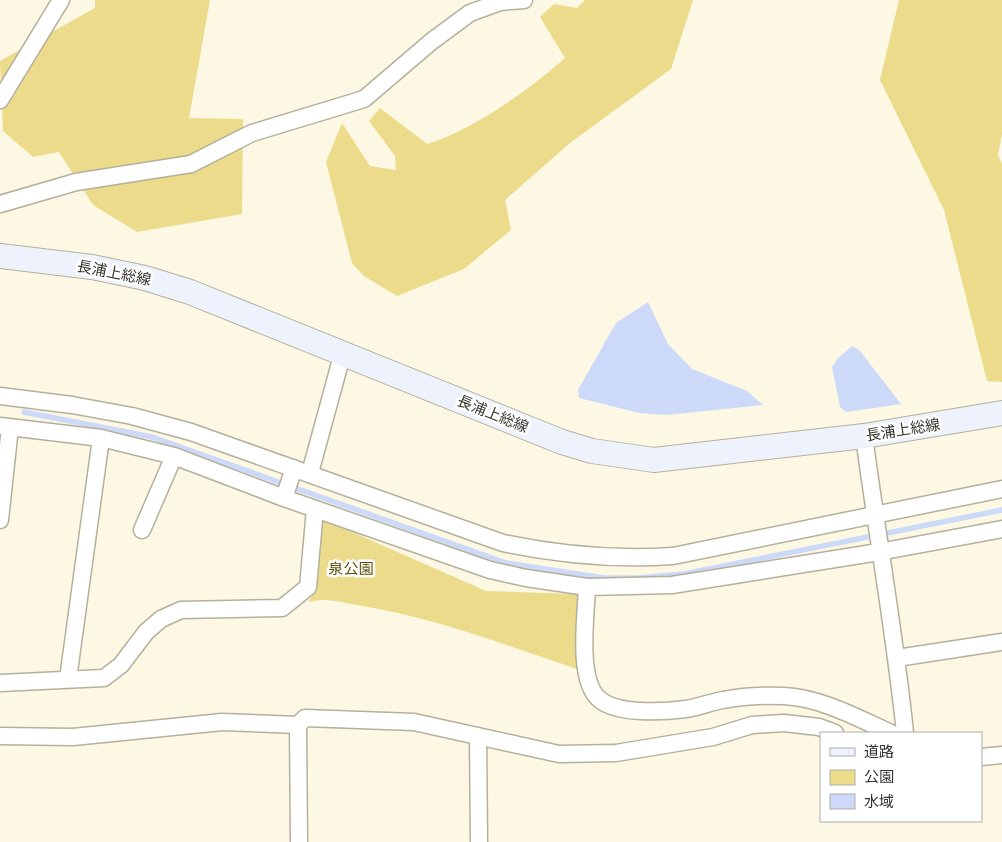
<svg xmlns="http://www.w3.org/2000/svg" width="1002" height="842" font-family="Cabin,'Noto Sans JP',sans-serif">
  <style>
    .green { fill: #ebdb8a }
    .water { fill: #cdd9f8 }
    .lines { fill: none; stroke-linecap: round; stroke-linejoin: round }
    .stream { stroke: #cdd9f8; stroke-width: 5.5 }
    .minor-casing { stroke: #b4b09d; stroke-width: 19 }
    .secondary-casing { stroke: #b4b09d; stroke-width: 26 }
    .minor { stroke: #fff; stroke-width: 16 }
    .secondary { stroke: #eef2fc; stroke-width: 24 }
    .labels { text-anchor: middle; stroke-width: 5; stroke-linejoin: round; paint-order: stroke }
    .street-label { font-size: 15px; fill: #35332c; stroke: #fff }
    .park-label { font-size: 15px; fill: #5c5008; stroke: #fff }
  </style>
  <rect width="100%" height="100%" fill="#fcf8e4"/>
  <path class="green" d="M 95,0 L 210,0 L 189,118 L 243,119 L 242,214 L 137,232 L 93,205 L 59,152 L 33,157 L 3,131 L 0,61 L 95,8 Z
    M 585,0 L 693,0 L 671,69 L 570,143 L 505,200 L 511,230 L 464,269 L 397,296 L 364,276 L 352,263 L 326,162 L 342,123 L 370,166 L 396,170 L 395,156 L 369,121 L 380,108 L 427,144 C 473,130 529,90 565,58 L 540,17 L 554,4 L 577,8 Z
    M 899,0 L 1002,0 L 1002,134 L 998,155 L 1002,164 L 1002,382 L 987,381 L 944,210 L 880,80 Z
    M 325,520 L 486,591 L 577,594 L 577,669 C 505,645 433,617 357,605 C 341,602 325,597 309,602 L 316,588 L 318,526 Z"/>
  <path class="water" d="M 648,302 L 668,344 L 692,369 L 747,391 L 763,405 L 667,415 L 639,413 L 579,398 L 578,390 L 616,323 Z
    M 852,346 L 860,351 L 901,404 L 846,412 L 840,407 L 832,367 L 837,359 Z"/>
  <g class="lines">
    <path class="stream" d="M 24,412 L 152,437 L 506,563 L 604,578 L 638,578 L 684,574 L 1002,510"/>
    <g class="minor-casing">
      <path id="minor" d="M 0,100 L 61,0
        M 0,204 L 76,182 L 191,164 L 252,133 L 364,99 L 432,41 L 470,13 L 500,2 L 524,0
        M 0,396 L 72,405 L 132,416 L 191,432 L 503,543 C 560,555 615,560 673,556 L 1002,489
        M 0,426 L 101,438 L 174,456 L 284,498 L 490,570 L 526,578 L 587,587 L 672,585 L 879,552 L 1002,529
        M 864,436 C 877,535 895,634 905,733
        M 310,473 L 343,352
        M 284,498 L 294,468
        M 0,520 L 10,427
        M 142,530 L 174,456
        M 587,587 C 586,615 577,678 598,698 C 615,715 664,712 686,709 C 699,707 711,702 723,700 C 743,696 764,695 784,696 C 822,698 857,718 891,733
        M 897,658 L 1002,642
        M 68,679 L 101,438
        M 0,683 L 104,678 L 121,665 L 146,632 L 161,619 L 181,610 L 282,608 L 308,587 L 315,509
        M 298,725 L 299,842
        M 0,736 L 73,737 L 222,722 L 298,725 L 305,718 L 414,722 L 559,754 L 616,753 L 713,737 L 752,725 L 784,723 L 819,727 L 835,733
        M 478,736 L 479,842
        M 981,757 L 1002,755"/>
    </g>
    <g class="secondary-casing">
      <path id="secondary" d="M 0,256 L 92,267 L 145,278 L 190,292 L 562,442 L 592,451 L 654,460 L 864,436 L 1002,413"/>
    </g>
    <use href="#minor" class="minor"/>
    <use href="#secondary" class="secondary"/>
  </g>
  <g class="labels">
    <g class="street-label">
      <text transform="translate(114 273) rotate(11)" y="5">長浦上総線</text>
      <text transform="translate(493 414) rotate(22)" y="5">長浦上総線</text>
      <text transform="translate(903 430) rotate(-9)" y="5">長浦上総線</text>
    </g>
    <g class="park-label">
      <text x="351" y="574">泉公園</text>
    </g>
  </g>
  <rect x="820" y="732" width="162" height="90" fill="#ffffff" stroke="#aeadab"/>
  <rect x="830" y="748" width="25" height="8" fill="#eef2fc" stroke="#aeadab"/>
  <text x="864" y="757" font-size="15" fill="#35332c">道路</text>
  <rect x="830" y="770" width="25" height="15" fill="#ebdb8a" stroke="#aeadab"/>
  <text x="864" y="782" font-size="15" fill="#35332c">公園</text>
  <rect x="830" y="794" width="25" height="15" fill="#cdd9f8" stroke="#aeadab"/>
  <text x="864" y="807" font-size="15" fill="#35332c">水域</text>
</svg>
